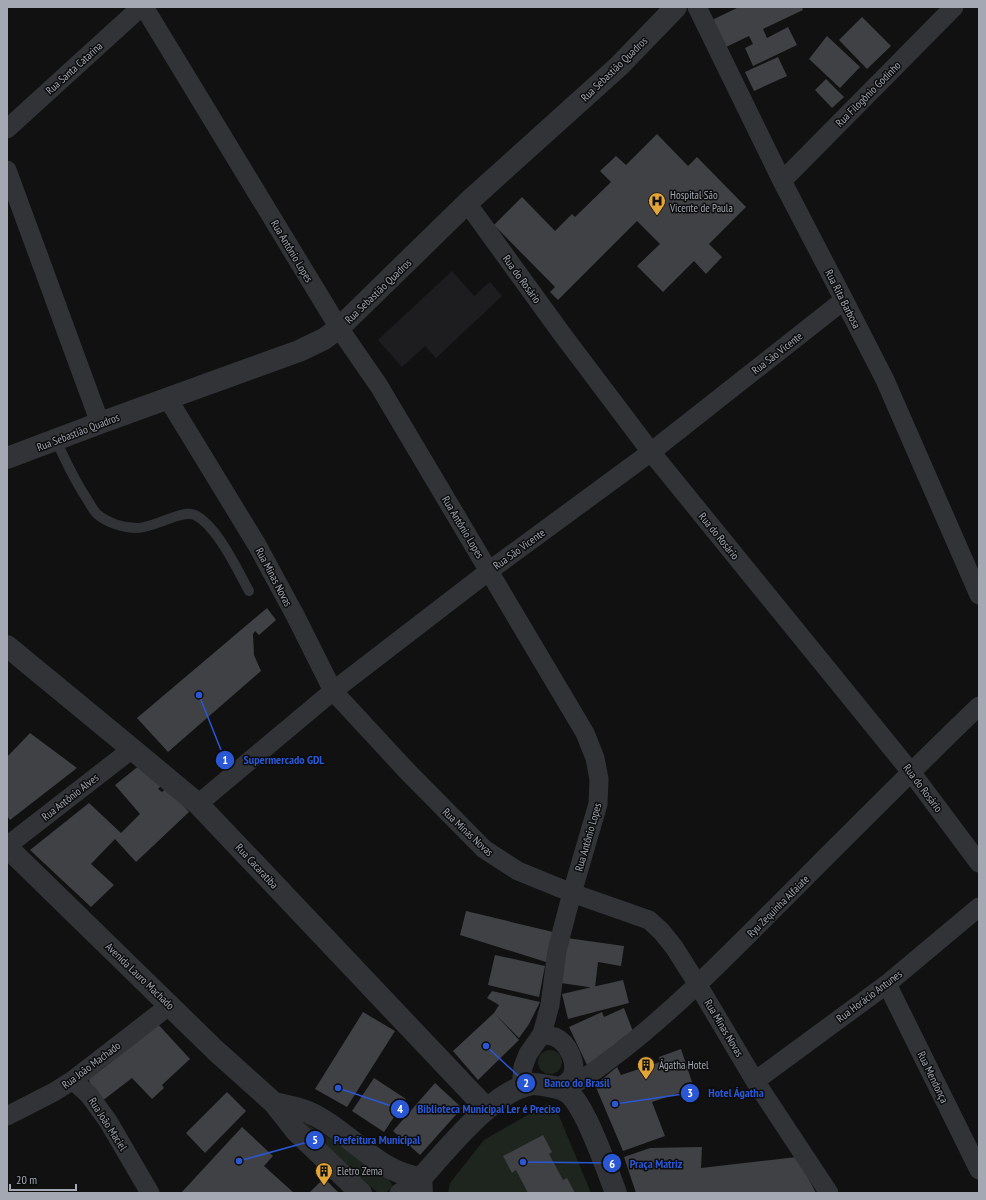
<svg xmlns="http://www.w3.org/2000/svg" width="986" height="1200" font-family="'PT Sans Narrow',sans-serif">
  <style>
    .built { fill: #1d1d1f }
    .green { fill: #1e251e }
    .building { fill: #404145 }
    .lines { fill: none; stroke-linecap: round; stroke-linejoin: round }
    .service { stroke: #323337; stroke-width: 10 }
    .minor { stroke: #323337; stroke-width: 19 }
    .tertiary { stroke: #323337; stroke-width: 22 }
    .labels { text-anchor: middle; stroke-width: 3; stroke-linejoin: round; paint-order: stroke }
    .street-label { font-size: 11px; fill: #a3a8b2; stroke: #0c0c0d }
    .poi-label { font-size: 11px; fill: #a3a8b2; stroke: #0c0c0d; text-anchor: start }
    .leader { fill: none; stroke: #2a57d4; stroke-width: 1.5 }
    .callout-dot { fill: #2a57d4; stroke: #0c0c0d; stroke-width: 1.5 }
    .mark-label { font-size: 12px; text-anchor: middle; font-weight: bold; fill: #fff }
    .callout-label { font-size: 12px; text-anchor: middle; font-weight: bold; fill: #2a57d4; stroke: #0c0c0d; stroke-width: 3; stroke-linejoin: round; paint-order: stroke }
  </style>
  <rect width="100%" height="100%" fill="#111112"/>
  <path class="built" d="M 452,271 L 474,296 L 490,282 L 502,296 L 436,358 L 425,346 L 402,367 L 378,340 Z"/>
  <path class="green" d="M538 1062a12 12 0 1 1 24 0a12 12 0 1 1-24 0Z
    M 549,1104 L 553,1106 L 557,1111 L 591,1193 L 448,1193 L 450,1183 L 484,1140 L 545,1105 Z
    M 305,1123 L 354,1153 L 390,1181 L 393,1186 L 386,1193 L 378,1193 L 314,1136 L 304,1124 Z"/>
  <path class="building" d="M 739,7 L 802,7 L 803,10 L 763,29 L 767,38 L 788,27 L 797,45 L 753,66 L 745,48 L 753,44 L 749,36 L 726,47 L 712,20 Z
    M 862,17 L 891,46 L 867,69 L 839,40 Z
    M 827,36 L 860,67 L 840,88 L 809,59 Z
    M 778,57 L 787,76 L 754,91 L 745,72 Z
    M 826,79 L 844,97 L 832,108 L 815,90 Z
    M 657,134 L 688,166 L 697,157 L 746,207 L 709,244 L 722,257 L 706,274 L 694,261 L 663,292 L 637,266 L 660,244 L 637,221 L 558,300 L 550,292 L 555,287 L 494,225 L 522,197 L 555,231 L 572,214 L 575,217 L 611,182 L 600,171 L 616,156 L 626,165 Z
    M 267,608 L 276,620 L 259,635 L 255,631 L 253,634 L 254,655 L 261,671 L 168,752 L 137,718 Z
    M 30,733 L 77,768 L 10,820 L 7,816 L 7,757 Z
    M 140,765 L 161,786 L 158,789 L 162,792 L 167,788 L 189,812 L 136,862 L 115,839 L 91,864 L 114,885 L 91,907 L 30,850 L 89,803 L 121,833 L 140,814 L 115,785 Z
    M 466,911 L 553,932 L 546,962 L 460,935 Z
    M 567,938 L 624,946 L 621,966 L 598,962 L 595,988 L 561,983 Z
    M 495,955 L 545,966 L 539,997 L 488,985 Z
    M 623,980 L 629,1003 L 568,1019 L 562,994 Z
    M 492,991 L 540,1002 L 529,1024 L 519,1038 L 494,1013 L 499,1005 L 487,998 Z
    M 624,1008 L 634,1034 L 587,1065 L 569,1027 L 602,1012 L 604,1017 Z
    M 363,1012 L 395,1031 L 347,1107 L 315,1089 Z
    M 494,1013 L 519,1040 L 478,1080 L 453,1051 Z
    M 156,1022 L 190,1059 L 162,1085 L 164,1088 L 152,1099 L 132,1078 L 102,1101 L 91,1086 L 88,1077 Z
    M 681,1049 L 694,1088 L 652,1102 L 665,1136 L 623,1151 L 595,1085 L 617,1067 L 621,1075 L 660,1062 L 659,1057 Z
    M 374,1078 L 406,1099 L 384,1132 L 352,1111 Z
    M 435,1083 L 462,1108 L 420,1155 L 393,1131 Z
    M 227,1092 L 246,1111 L 205,1153 L 186,1133 Z
    M 242,1127 L 273,1156 L 264,1166 L 294,1193 L 181,1193 Z
    M 543,1135 L 552,1152 L 549,1154 L 563,1180 L 567,1178 L 575,1193 L 528,1193 L 516,1170 L 512,1173 L 503,1156 Z
    M 702,1147 L 701,1168 L 797,1157 L 816,1193 L 636,1193 L 624,1157 L 650,1148 Z
    M 324,1178 L 339,1193 L 309,1193 Z"/>
  <g class="lines">
    <path class="service" d="M 56,440 C 65,460 75,481 87,499 C 90,504 93,510 97,514 C 107,523 124,528 137,528 C 145,528 155,524 163,521 C 172,518 185,511 195,515 C 217,526 237,569 249,591"/>
    <path class="minor" d="M 144,7 L 339,328 L 379,386 L 585,733 L 595,758 L 599,779 L 598,804 L 572,893 L 562,931 L 557,951 L 550,1005 L 542,1034 L 528,1054 L 523,1067 L 521,1088
      M 697,7 L 782,181 L 844,300 L 885,380 L 979,595
      M 7,129 L 141,7
      M 7,170 L 100,423
      M 782,181 L 954,7
      M 467,203 L 562,334 L 651,452 L 911,772 L 979,863
      M 168,399 L 257,545 L 296,617 L 333,691 L 407,771 L 484,849 L 518,871 L 572,893 L 649,920 L 661,931 L 674,947 L 698,985 L 755,1081 L 829,1193
      M 198,804 L 333,691 L 489,571 L 651,452 L 844,300
      M 7,846 L 132,749
      M 887,984 L 979,1170
      M 542,1034 C 546,1035 551,1036 555,1037 C 568,1043 579,1064 571,1078 C 568,1082 563,1085 559,1088
      M 73,1080 L 89,1095 L 108,1121 L 150,1193
      M 755,1081 L 887,984 L 979,907
      M 563,1089 C 585,1080 602,1065 621,1051 C 670,1013 714,969 758,925 C 832,851 904,778 979,706
      M 7,1116 L 54,1092 L 73,1080 L 170,1005
      M 399,1193 L 421,1178"/>
    <path class="tertiary" d="M 7,458 L 100,423 L 299,351 L 324,339 L 339,328 L 467,203 L 619,66 L 676,7
      M 7,646 L 132,749 L 198,804 L 486,1108
      M 7,847 L 215,1050 L 274,1103 L 296,1131 L 361,1193
      M 274,1103 C 289,1106 304,1109 318,1117 C 353,1136 379,1173 421,1178
      M 422,1193 L 421,1178 C 447,1150 494,1089 533,1084 C 538,1084 543,1085 548,1086 C 556,1087 564,1089 570,1094 C 578,1102 583,1113 588,1123 C 599,1146 607,1169 616,1193"/>
  </g>
  <defs>
    <g id="hospital-pin" transform="scale(0.9)"><path d="M0 17L-7.5 6A9.5 9.5 0 1 1 7.5 6Z" fill="#e3a538" stroke="#0c0c0d"/><path d="M-5-5h3v3.5h4V-5h3V5h-3V1.5h-4V5h-3Z" fill="#111"/></g>
    <g id="building-pin" transform="scale(0.9)"><path d="M0 17L-7.5 6A9.5 9.5 0 1 1 7.5 6Z" fill="#e3a538" stroke="#0c0c0d"/><path d="M-4-6H4V6H1V3H-1V6H-4ZM-2.5-4.3h1.7v1.8h-1.7ZM.8-4.3h1.7v1.8H.8ZM-2.5-1h1.7V.8h-1.7ZM.8-1h1.7V.8H.8Z" fill="#111"/></g>
  </defs>
  <g fill-rule="evenodd">
    <use href="#hospital-pin" x="657" y="201"/>
    <use href="#building-pin" x="646" y="1065"/>
    <use href="#building-pin" x="324" y="1171"/>
  </g>
  <g class="labels">
    <g class="street-label">
      <text transform="translate(74 68) rotate(-42)" y="4">Rua Santa Catarina</text>
      <text transform="translate(614 69) rotate(-44)" y="4">Rua Sebastião Quadros</text>
      <text transform="translate(868 94) rotate(-45)" y="4">Rua Filogônio Godinho</text>
      <text transform="translate(292 251) rotate(59)" y="4">Rua Antônio Lopes</text>
      <text transform="translate(522 279) rotate(54)" y="4">Rua do Rosário</text>
      <text transform="translate(378 291) rotate(-44)" y="4">Rua Sebastião Quadros</text>
      <text transform="translate(843 299) rotate(63)" y="4">Rua Rita Barbosa</text>
      <text transform="translate(777 353) rotate(-38)" y="4">Rua São Vicente</text>
      <text transform="translate(78 432) rotate(-21)" y="4">Rua Sebastião Quadros</text>
      <text transform="translate(463 527) rotate(59)" y="4">Rua Antônio Lopes</text>
      <text transform="translate(719 536) rotate(51)" y="4">Rua do Rosário</text>
      <text transform="translate(519 549) rotate(-36)" y="4">Rua São Vicente</text>
      <text transform="translate(274 577) rotate(62)" y="4">Rua Minas Novas</text>
      <text transform="translate(923 788) rotate(53)" y="4">Rua do Rosário</text>
      <text transform="translate(70 797) rotate(-38)" y="4">Rua Antônio Alves</text>
      <text transform="translate(468 832) rotate(43)" y="4">Rua Minas Novas</text>
      <text transform="translate(588 837) rotate(-74)" y="4">Rua Antônio Lopes</text>
      <text transform="translate(257 866) rotate(47)" y="4">Rua Cacaratiba</text>
      <text transform="translate(778 906) rotate(-45)" y="4">Ryu Zequinha Alfaiate</text>
      <text transform="translate(140 976) rotate(44)" y="4">Avenida Lauro Machado</text>
      <text transform="translate(869 996) rotate(-37)" y="4">Rua Horácio Antunes</text>
      <text transform="translate(724 1028) rotate(59)" y="4">Rua Minas Novas</text>
      <text transform="translate(91 1065) rotate(-37)" y="4">Rua João Machado</text>
      <text transform="translate(933 1077) rotate(64)" y="4">Rua Mendonça</text>
      <text transform="translate(108 1124) rotate(57)" y="4">Rua João Maciel</text>
    </g>
    <g class="poi-label">
      <text x="670" y="199">Hospital São<tspan x="670" dy="13">Vicente de Paula</tspan></text>
      <text x="659" y="1069">Ágatha Hotel</text>
      <text x="337" y="1175">Eletro Zema</text>
    </g>
  </g>
  <path class="leader" d="M199 695L225 760M486 1046L526 1083M615 1104L690 1093M338 1088L400 1109M239 1161L315 1140M523 1162L612 1163"/>
  <g class="callout-dot">
    <circle cx="199" cy="695" r="4"/>
    <circle cx="486" cy="1046" r="4"/>
    <circle cx="615" cy="1104" r="4"/>
    <circle cx="338" cy="1088" r="4"/>
    <circle cx="239" cy="1161" r="4"/>
    <circle cx="523" cy="1162" r="4"/>
    <circle cx="225" cy="760" r="10"/>
    <circle cx="526" cy="1083" r="10"/>
    <circle cx="690" cy="1093" r="10"/>
    <circle cx="400" cy="1109" r="10"/>
    <circle cx="315" cy="1140" r="10"/>
    <circle cx="612" cy="1163" r="10"/>
  </g>
  <g class="mark-label">
    <text x="225" y="764">1</text>
    <text x="526" y="1087">2</text>
    <text x="690" y="1097">3</text>
    <text x="400" y="1113">4</text>
    <text x="315" y="1144">5</text>
    <text x="612" y="1168">6</text>
  </g>
  <g class="callout-label">
    <text x="284" y="764">Supermercado GDL</text>
    <text x="577" y="1087">Banco do Brasil</text>
    <text x="736" y="1097">Hotel Ágatha</text>
    <text x="489" y="1113">Biblioteca Municipal Ler é Preciso</text>
    <text x="377" y="1144">Prefeitura Municipal</text>
    <text x="656" y="1168">Praça Matriz</text>
  </g>
  <rect width="986" height="1200" fill="none" stroke="#a3a8b2" stroke-width="16"/>
  <path d="M10 1184v6h66v-6" fill="none" stroke="#a3a8b2" stroke-width="2"/>
  <text x="16" y="1184" font-size="12" fill="#a3a8b2" stroke="#0c0c0d" stroke-width="3" paint-order="stroke">20 m</text>
</svg>
